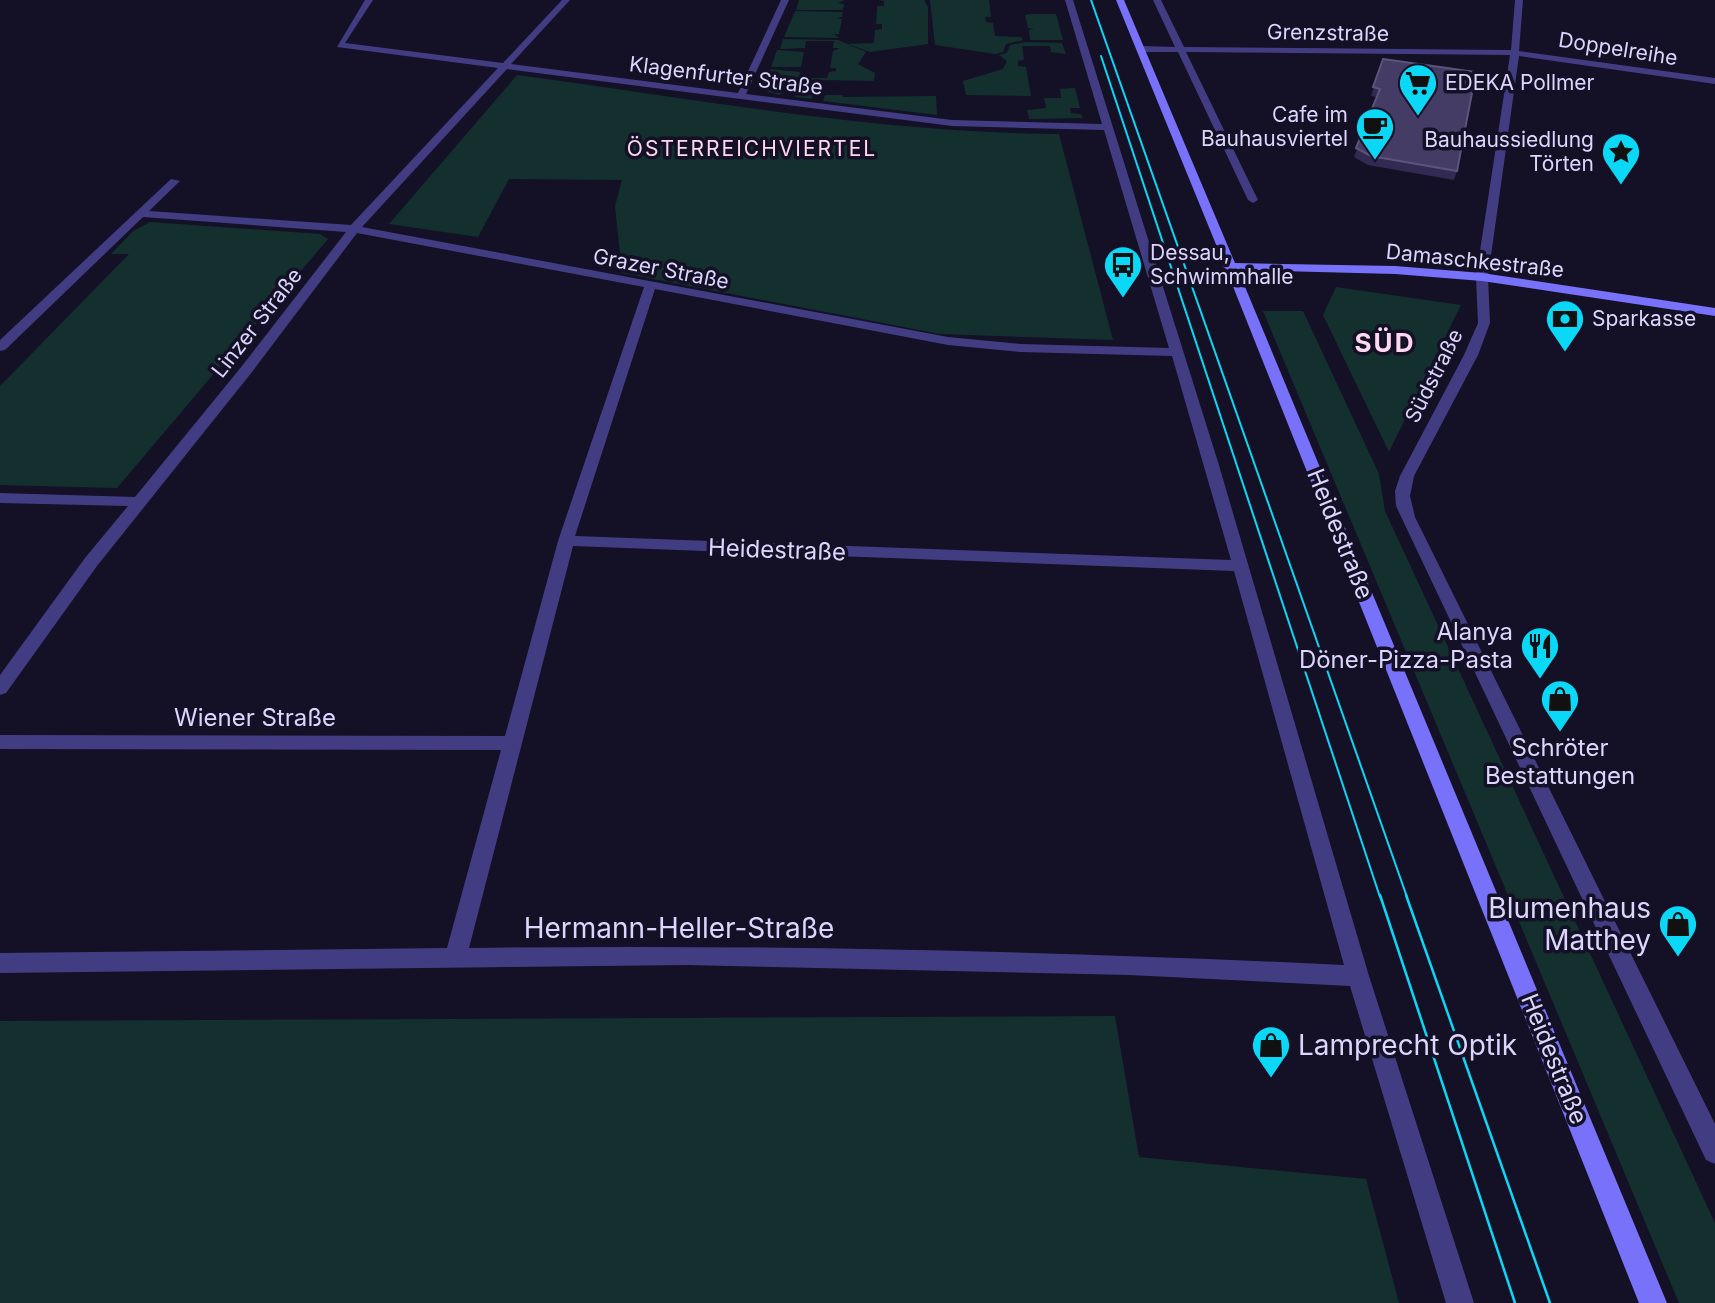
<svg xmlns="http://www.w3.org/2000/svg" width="1715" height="1303" font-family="Inter,sans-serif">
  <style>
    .green { fill: #13302f }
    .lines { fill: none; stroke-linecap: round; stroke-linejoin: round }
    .street { fill: #423d83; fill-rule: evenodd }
    .secondary { fill: #7871fa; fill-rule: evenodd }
    .tram-far1 { stroke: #0ad8f6; stroke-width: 2 }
    .tram { stroke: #0ad8f6; stroke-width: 2.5 }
    .wall { fill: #332a53 }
    .building { fill: #453c65; stroke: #5d547d; stroke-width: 2 }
    .labels { text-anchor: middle; stroke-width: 7; stroke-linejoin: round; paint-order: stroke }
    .far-street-label { font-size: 21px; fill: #dcd6fe; stroke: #141026 }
    .far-poi-label { font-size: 21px; fill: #dcd6fe; stroke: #141026; text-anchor: start }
    .far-neighbourhood-label { font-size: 21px; letter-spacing: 2px; fill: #fed8ef; stroke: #141026 }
    .street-label { font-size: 24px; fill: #dcd6fe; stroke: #141026 }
    .poi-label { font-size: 24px; fill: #dcd6fe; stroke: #141026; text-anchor: end }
    .far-district-label { font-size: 26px; font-weight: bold; letter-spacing: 2px; fill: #fed8ef; stroke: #141026 }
    .near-poi-label { font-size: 28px; fill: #dcd6fe; stroke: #141026; text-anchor: end }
    .near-street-label { font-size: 28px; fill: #dcd6fe; stroke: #141026 }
  </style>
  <rect width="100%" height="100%" fill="#141026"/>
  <path class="green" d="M 799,0 L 845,0 L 838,3 L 844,4 L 843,10 L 796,10 Z
    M 878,0 L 924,0 L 928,7 L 928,44 L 870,52 L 848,44 L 874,43 L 875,30 L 882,29 L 882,24 L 876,24 L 877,6 L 884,6 L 884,1 Z
    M 930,0 L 989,0 L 991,17 L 985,17 L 986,22 L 993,23 L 995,36 L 1021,37 L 1023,40 L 1006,44 L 1003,52 L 995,54 L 935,45 Z
    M 795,11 L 843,12 L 842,17 L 836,18 L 842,19 L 839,34 L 834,34 L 839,38 L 784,37 Z
    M 1031,14 L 1056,14 L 1063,40 L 1030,40 L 1029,30 L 1034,29 L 1028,28 L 1025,15 Z
    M 783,39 L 838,40 L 866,52 L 858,64 L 875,73 L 874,81 L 816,80 L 812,99 L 795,97 L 796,93 L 784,92 L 780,95 L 761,90 L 770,69 L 800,72 L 799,78 L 827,78 L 829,72 L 836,71 L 836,68 L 830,68 L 833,51 L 840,48 L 833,48 L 834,41 L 806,41 L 805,48 L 780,49 Z
    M 1026,42 L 1062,43 L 1066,54 L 1051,52 L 1050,46 L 1022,46 L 1024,60 L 1018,61 L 1018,66 L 1026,67 L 1031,96 L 966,95 L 963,81 L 1003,69 L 1007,61 L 999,55 L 1007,53 L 1010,45 Z
    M 777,50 L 804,52 L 801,67 L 771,67 Z
    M 517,75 C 697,99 877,133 1059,134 L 1113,340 L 940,334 L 622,273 L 615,206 L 622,180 L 509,179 L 478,237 L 389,224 Z
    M 1075,88 L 1080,108 L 1070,108 L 1071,113 L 1081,114 L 1083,118 L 1029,119 L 1027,110 L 1046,108 L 1044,98 L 1061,98 L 1060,89 Z
    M 825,95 L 843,95 L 843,97 L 936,96 L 937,115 L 823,101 Z
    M 150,222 L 320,234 L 328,239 L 117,488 L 0,485 L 0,386 L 129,254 L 111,254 L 133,231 Z
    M 1336,287 L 1461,305 L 1389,452 L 1323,315 Z
    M 1263,311 L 1303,311 L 1379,474 L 1385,511 L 1715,1223 L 1715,1303 L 1679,1303 Z
    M 1115,1016 L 1139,1157 L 1366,1179 L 1399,1303 L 0,1303 L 0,1021 Z"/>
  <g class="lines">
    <path class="street" d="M 365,0 L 373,0 L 345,43 L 503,63 L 562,0 L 570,0 L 511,64 L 738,93 L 781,0 L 789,0 L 746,94 L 952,120 L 1102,124 L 1065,0 L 1073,0 L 1218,462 L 1369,976 L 1474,1303 L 1446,1303 L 1350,986 L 1129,975 L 687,965 L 0,973 L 0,953 L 447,948 L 501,750 L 0,749 L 0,735 L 505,736 L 558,541 L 644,287 L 357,233 L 252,372 L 97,566 L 6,693 L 0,695 L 0,675 L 85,558 L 128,506 L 0,503 L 0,493 L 135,497 L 242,366 L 346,232 L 143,217 L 5,350 L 0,351 L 0,340 L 171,179 L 180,181 L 149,211 L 351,225 L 498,68 L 337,47 ZM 507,69 L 952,126 L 1104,130 L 1169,348 L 1020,344 L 948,337 L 362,227 ZM 655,289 L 948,345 L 1020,352 L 1172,356 L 1231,560 L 575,536 ZM 573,546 L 1234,571 L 1344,965 C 1052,951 761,944 469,948 Z
      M 1153,0 L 1161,0 L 1184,47 L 1511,50 L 1515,0 L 1523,0 L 1519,51 L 1715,78 L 1715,84 L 1519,56 L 1488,277 L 1490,323 L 1478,355 L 1414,476 L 1410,496 L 1415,517 L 1715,1124 L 1715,1164 L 1706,1160 L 1396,506 L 1395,491 L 1400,476 L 1464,355 L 1478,323 L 1476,277 L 1510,55 L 1186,52 L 1258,200 L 1253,203 L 1248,200 L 1178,52 L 1141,52 L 1137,49 L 1141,46 L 1175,47 Z"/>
    <path class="secondary" d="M 1116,0 L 1124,0 L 1235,263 L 1395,266 L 1482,273 L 1715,308 L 1715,316 L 1482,281 L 1395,274 L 1238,270 L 1667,1303 L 1639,1303 L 1226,269 L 1222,266 L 1224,264 Z"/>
    <path class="tram-far1" d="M 1091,0 L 1407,897
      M 1101,56 L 1380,897"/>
    <path class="tram" d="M 1380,895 L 1515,1303
      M 1406,895 L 1550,1303"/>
  </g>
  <path class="wall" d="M 1383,59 L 1457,171 L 1454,180 L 1368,165 L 1354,157 L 1377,97 L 1371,96 Z"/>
  <path class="building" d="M 1383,59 L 1476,72 L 1457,171 L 1371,156 L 1356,148 L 1380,89 L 1373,87 Z"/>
  <defs>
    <g id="supermarket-pin" transform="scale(2.0125)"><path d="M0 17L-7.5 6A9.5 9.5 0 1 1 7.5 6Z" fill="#0ad8f6" stroke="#141026"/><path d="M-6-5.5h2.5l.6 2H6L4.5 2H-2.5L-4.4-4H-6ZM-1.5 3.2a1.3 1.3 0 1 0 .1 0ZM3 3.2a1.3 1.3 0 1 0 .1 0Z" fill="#111"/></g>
    <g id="cafe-pin" transform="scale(2.0125)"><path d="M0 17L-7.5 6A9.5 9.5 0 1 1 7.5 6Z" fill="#0ad8f6" stroke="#141026"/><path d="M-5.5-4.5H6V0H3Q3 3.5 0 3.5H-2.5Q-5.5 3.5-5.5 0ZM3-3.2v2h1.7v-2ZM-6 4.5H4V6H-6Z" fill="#111"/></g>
    <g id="sight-pin" transform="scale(2.0125)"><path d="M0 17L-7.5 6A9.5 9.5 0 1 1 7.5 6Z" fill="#0ad8f6" stroke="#141026"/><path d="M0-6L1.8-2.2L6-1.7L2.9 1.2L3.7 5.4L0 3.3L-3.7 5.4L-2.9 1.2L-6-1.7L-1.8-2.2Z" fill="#111"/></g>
    <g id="bus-pin" transform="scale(2.0125)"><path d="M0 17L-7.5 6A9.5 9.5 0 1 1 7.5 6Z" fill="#0ad8f6" stroke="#141026"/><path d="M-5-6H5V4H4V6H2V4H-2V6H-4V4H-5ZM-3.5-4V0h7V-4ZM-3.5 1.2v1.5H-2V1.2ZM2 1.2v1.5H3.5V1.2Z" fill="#111"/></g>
    <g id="bank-pin" transform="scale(2.0125)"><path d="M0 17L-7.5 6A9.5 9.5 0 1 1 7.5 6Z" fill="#0ad8f6" stroke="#141026"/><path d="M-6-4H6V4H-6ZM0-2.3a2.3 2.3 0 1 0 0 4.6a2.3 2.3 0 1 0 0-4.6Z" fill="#111"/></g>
    <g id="restaurant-pin" transform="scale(2.0125)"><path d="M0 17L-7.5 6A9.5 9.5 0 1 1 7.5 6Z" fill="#0ad8f6" stroke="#141026"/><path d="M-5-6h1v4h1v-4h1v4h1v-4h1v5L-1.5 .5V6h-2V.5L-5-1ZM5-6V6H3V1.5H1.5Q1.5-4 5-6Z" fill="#111"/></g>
    <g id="shop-pin" transform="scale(2.0125)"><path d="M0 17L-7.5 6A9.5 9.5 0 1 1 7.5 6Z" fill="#0ad8f6" stroke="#141026"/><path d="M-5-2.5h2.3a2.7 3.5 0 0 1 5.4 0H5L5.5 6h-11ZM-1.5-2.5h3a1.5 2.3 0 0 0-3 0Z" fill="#111"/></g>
  </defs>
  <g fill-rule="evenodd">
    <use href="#supermarket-pin" x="1418" y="83"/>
    <use href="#cafe-pin" x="1375" y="127"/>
    <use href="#sight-pin" x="1621" y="152"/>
    <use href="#bus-pin" x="1123" y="265"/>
    <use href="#bank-pin" x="1565" y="319"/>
    <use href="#restaurant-pin" x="1540" y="646"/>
    <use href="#shop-pin" x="1560" y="699"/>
    <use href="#shop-pin" x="1678" y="924"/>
    <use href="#shop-pin" x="1271" y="1045"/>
  </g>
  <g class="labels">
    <g class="far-street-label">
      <text transform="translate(1328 33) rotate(1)" y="7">Grenzstraße</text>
      <text transform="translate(1618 49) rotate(9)" y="7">Doppelreihe</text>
      <text transform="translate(726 76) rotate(7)" y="7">Klagenfurter Straße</text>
      <text transform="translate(1475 261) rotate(6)" y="7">Damaschkestraße</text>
      <text transform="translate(661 269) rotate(11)" y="7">Grazer Straße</text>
      <text transform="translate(257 323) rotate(-52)" y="7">Linzer Straße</text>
      <text transform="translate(1434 376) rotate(-63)" y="7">Südstraße</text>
    </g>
    <g class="far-poi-label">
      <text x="1445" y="90">EDEKA Pollmer</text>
      <text x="1348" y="122" text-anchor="end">Cafe im<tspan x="1348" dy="24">Bauhausviertel</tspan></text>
      <text x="1594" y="147" text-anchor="end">Bauhaussiedlung<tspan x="1594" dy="24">Törten</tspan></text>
      <text x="1150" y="260">Dessau,<tspan x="1150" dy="24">Schwimmhalle</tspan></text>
      <text x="1592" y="326">Sparkasse</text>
    </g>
    <g class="far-neighbourhood-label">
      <text x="752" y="156">ÖSTERREICHVIERTEL</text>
    </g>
    <g class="street-label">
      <text transform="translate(1340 534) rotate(68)" y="8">Heidestraße</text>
      <text transform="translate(777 550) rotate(2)" y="8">Heidestraße</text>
      <text x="255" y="726">Wiener Straße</text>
      <text transform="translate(1554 1059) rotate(68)" y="8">Heidestraße</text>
    </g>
    <g class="poi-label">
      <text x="1513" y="640">Alanya<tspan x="1513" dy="28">Döner-Pizza-Pasta</tspan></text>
      <text x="1560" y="756" text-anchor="middle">Schröter<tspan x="1560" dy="28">Bestattungen</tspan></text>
    </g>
    <g class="far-district-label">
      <text x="1385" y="352">SÜD</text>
    </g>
    <g class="near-poi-label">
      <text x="1651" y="918">Blumenhaus<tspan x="1651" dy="32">Matthey</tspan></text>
      <text x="1298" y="1055" text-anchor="start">Lamprecht Optik</text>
    </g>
    <g class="near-street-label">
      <text x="679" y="938">Hermann-Heller-Straße</text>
    </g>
  </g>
</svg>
